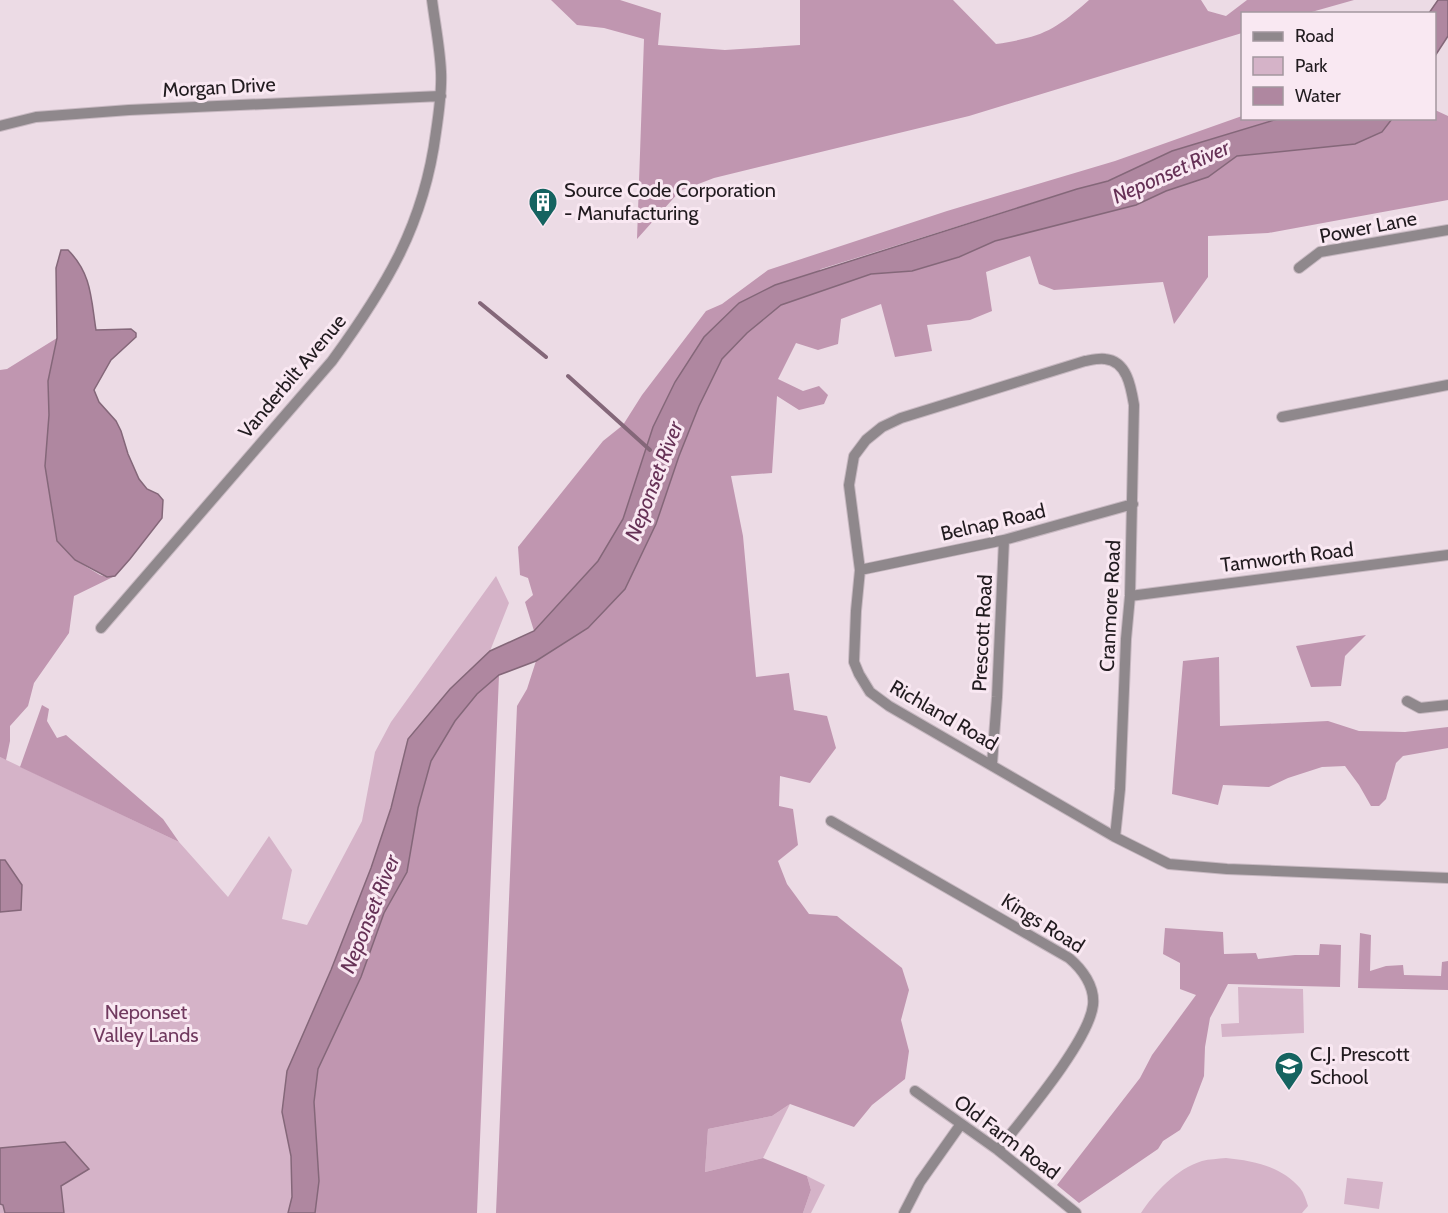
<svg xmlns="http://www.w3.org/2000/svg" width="1448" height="1213" font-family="Cabin,sans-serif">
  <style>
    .green { fill: #d5b3c8 }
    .forest { fill: #c096b0 }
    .water { fill: #af87a0; stroke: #846779; stroke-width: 1.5 }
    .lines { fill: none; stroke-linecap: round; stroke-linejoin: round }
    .stream { stroke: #846779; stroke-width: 4 }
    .street-casing { stroke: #c7b8c1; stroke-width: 12 }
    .street { stroke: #8f888c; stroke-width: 10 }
    .labels { text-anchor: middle; stroke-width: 6; stroke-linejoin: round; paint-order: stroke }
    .street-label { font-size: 20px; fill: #211b1f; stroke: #f9e8f2 }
    .poi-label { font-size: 20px; fill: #211b1f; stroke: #f9e8f2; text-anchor: start }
    .park-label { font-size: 20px; fill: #713a5f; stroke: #f9e8f2 }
    .water-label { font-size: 21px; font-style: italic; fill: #663156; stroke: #f9e8f2 }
  </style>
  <rect width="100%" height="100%" fill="#ecdbe5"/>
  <path class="green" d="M 496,576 L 509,603 L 490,651 L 450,689 L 408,739 L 391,808 L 371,868 L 331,970 L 282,1112 L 291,1156 L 292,1198 L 288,1213 L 0,1213 L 0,757 L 179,842 L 228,897 L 269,836 L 292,870 L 282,919 L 307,925 L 362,821 L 375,752 L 391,722 Z
    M 1238,987 L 1303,989 L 1304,1033 L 1222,1037 L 1221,1024 L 1239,1023 Z
    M 790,1104 L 763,1158 L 705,1172 L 708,1129 L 772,1116 Z
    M 1226,1158 C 1254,1161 1281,1166 1300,1188 C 1304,1193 1306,1200 1308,1206 L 1302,1213 L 1141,1213 C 1155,1192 1176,1169 1202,1161 C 1209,1159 1218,1159 1226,1158 Z
    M 807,1176 L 825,1185 L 811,1213 L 803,1213 L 811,1190 Z
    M 1347,1178 L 1383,1182 L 1379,1209 L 1344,1204 Z"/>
  <path class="forest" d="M 551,0 L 620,0 L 661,13 L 658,45 L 725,50 L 800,45 L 800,0 L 953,0 L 996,44 C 1042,37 1054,31 1089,0 L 1201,0 L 1208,11 L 1226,16 L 1247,0 L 1354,0 L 1308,13 L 1242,14 L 1242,33 L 969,116 L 714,178 L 680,191 L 637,239 L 644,39 L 604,28 L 577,25 Z
    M 1435,110 L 1448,116 L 1448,200 L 1268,233 L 1208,236 L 1208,277 L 1174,324 L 1163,282 L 1054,290 L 1039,284 L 1030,256 L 986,272 L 992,311 L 970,320 L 927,325 L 932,351 L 895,357 L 881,304 L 841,319 L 838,344 L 818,350 L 796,343 L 778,379 L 803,391 L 819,386 L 828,395 L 824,404 L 799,410 L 777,396 L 772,473 L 731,476 L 743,536 L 756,677 L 789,673 L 794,710 L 827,716 L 836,748 L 810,783 L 780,776 L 779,806 L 793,809 L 798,845 L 778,861 L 787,884 L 809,914 L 837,916 L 902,968 L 909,990 L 901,1020 L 909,1051 L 905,1079 L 872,1105 L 854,1127 L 790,1104 L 772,1116 L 708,1129 L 705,1172 L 763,1158 L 807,1176 L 811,1190 L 803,1213 L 496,1213 L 517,706 L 527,689 L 536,661 L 588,628 L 656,524 L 679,456 L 699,406 L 722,359 L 747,333 L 781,305 L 871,274 L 912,271 L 959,257 L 995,241 L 1136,205 L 1166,191 L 1208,177 L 1237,156 L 1293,149 L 1382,132 L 1392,119 L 1434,118 Z
    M 1242,116 L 1242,118 L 1281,119 L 1172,151 L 1108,181 L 1077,189 L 821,269 L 675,382 L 653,427 L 623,519 L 598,561 L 534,631 L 525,602 L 533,595 L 528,578 L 520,575 L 518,547 L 603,441 L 623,425 L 642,395 L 706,311 L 722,304 L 768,270 L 947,211 L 1115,161 Z
    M 57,338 L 48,381 L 57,541 L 75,560 L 100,575 L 107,577 L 115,576 L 74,596 L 69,633 L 34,683 L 28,706 L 10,726 L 10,741 L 6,760 L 0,757 L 0,370 L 7,369 Z
    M 1366,635 L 1345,656 L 1341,686 L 1311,687 L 1296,646 Z
    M 1219,657 L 1220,726 L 1328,721 L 1359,731 L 1405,732 L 1448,727 L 1448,748 L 1403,756 L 1396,763 L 1386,799 L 1379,806 L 1371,806 L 1359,785 L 1345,766 L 1322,767 L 1288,778 L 1269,787 L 1223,785 L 1218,805 L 1172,794 L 1183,661 Z
    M 499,675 L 477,1213 L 315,1213 L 319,1181 L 314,1102 L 318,1069 L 361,977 L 384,913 L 407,872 L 418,808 L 431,761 L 455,721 L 477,694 Z
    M 42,705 L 49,709 L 47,721 L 57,738 L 66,735 L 163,819 L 179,842 L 20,767 Z
    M 1165,928 L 1223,932 L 1224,954 L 1256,953 L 1258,959 L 1295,955 L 1319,955 L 1320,944 L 1341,945 L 1340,987 L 1228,984 L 1210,1018 L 1205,1047 L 1204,1076 L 1190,1113 L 1180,1130 L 1163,1141 L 1158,1149 L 1079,1203 L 1057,1185 L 1140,1078 L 1152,1055 L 1196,995 L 1180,989 L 1180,963 L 1163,954 Z
    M 1360,933 L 1371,935 L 1370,971 L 1386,966 L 1403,965 L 1404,975 L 1441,976 L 1442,962 L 1448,961 L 1448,990 L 1358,988 Z"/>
  <path class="water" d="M 1438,0 L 1448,0 L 1448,36 L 1435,56 L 1434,14 L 1429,13 Z
    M 1281,118 L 1392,119 L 1382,132 L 1355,144 L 1237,156 L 1208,177 L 1166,191 L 1136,205 L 995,241 L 959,257 L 912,271 L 871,274 L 781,305 L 747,333 L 722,359 L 699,406 L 679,456 L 656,524 L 625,589 L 588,628 L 536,661 L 499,675 L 477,694 L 455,721 L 431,761 L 418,808 L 407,872 L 384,913 L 361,977 L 318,1069 L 314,1102 L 319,1181 L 315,1213 L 288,1213 L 292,1197 L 291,1156 L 282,1112 L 287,1071 L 331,970 L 371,868 L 391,808 L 408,739 L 450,689 L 490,651 L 534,631 L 598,561 L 623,519 L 653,427 L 675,382 L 704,337 L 739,303 L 775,285 L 1077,189 L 1108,181 L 1172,151 Z
    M 61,250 L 68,250 C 92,274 91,299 96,330 L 131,329 L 136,333 L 136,337 L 111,360 L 94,390 L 99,402 L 116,421 L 121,431 L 128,454 L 139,479 L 147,489 L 158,494 L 163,500 L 162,518 L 130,559 L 115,576 L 107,577 L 75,560 L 57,541 L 45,466 L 49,415 L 48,381 L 57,338 L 56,268 Z
    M 0,860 L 5,860 L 22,885 L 21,910 L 0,912 Z
    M 65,1142 L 89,1169 L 61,1186 L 64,1213 L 5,1213 L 3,1205 L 0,1204 L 0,1148 Z"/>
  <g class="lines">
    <path class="stream" d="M 480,303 L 546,357
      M 568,376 L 650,450"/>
    <g class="street-casing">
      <path id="street" d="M 0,126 L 36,117 L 129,110 L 441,96
        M 1299,268 L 1320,252 L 1448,230
        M 1282,417 L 1448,385
        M 860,570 L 1004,540 L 1133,504
        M 1130,596 L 1448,555
        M 101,628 L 332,361 C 386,287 424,225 436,132 C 439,112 442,92 441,72 C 440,48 435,24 432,0
        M 1407,701 L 1420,708 L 1448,705
        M 992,764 L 997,697 L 1004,540
        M 831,821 L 1069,958 C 1082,969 1095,986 1093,1005 C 1089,1041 1023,1118 998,1150
        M 1115,837 L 1120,789 L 1126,639 L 1130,596 L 1134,405 C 1131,387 1127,361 1105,359 C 1099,358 1091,360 1085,361 L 901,418 L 882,427 L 866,440 L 854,456 L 849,485 L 860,570 L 856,611 L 854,662 L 859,674 L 870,692 L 889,706 L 1115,837 L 1169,864 L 1227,869 L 1448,878
        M 915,1091 L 998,1150 L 1076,1213
        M 904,1213 L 920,1182 L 961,1124"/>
    </g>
    <use href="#street" class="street"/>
  </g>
  <defs>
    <g id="building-pin" transform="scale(1.5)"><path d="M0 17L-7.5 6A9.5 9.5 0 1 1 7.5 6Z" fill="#156360" stroke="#f9e8f2"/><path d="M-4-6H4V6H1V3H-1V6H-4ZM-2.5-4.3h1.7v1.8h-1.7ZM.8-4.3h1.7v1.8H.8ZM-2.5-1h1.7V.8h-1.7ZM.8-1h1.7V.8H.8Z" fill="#fff"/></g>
    <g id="school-pin" transform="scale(1.5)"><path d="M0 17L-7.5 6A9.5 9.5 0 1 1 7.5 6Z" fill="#156360" stroke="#f9e8f2"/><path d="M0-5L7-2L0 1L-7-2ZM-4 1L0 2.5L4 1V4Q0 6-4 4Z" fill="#fff"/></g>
  </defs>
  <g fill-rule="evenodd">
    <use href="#building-pin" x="543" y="202"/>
    <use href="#school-pin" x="1289" y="1066"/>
  </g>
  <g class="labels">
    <g class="street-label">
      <text transform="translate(219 87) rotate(-3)" y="7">Morgan Drive</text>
      <text transform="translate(1368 227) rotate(-11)" y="7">Power Lane</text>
      <text transform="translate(292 376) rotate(-50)" y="7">Vanderbilt Avenue</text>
      <text transform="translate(993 522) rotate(-13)" y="7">Belnap Road</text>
      <text transform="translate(1287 557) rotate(-7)" y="7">Tamworth Road</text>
      <text transform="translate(1110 606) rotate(-87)" y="7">Cranmore Road</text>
      <text transform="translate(982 633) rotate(-87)" y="7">Prescott Road</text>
      <text transform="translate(944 715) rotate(30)" y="7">Richland Road</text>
      <text transform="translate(1043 923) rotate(32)" y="7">Kings Road</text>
      <text transform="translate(1007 1137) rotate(37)" y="7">Old Farm Road</text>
    </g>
    <g class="poi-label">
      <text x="564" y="197">Source Code Corporation<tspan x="564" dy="23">- Manufacturing</tspan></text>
      <text x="1310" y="1061">C.J. Prescott<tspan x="1310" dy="23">School</tspan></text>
    </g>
    <g class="park-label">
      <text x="146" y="1019">Neponset<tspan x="146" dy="23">Valley Lands</tspan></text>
    </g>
    <g class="water-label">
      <text transform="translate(1171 172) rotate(-24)" y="7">Neponset River</text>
      <text transform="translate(654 481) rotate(-69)" y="7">Neponset River</text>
      <text transform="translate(370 914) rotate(-68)" y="7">Neponset River</text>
    </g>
  </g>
  <rect x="1241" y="12" width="195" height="108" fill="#f9e8f2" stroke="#a3969e" stroke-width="1.5"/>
  <rect x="1253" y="32" width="30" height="9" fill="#8f888c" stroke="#a3969e" stroke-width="1.5"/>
  <text x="1295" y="42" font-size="18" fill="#211b1f">Road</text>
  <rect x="1253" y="57" width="30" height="18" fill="#d5b3c8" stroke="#a3969e" stroke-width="1.5"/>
  <text x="1295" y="72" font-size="18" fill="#211b1f">Park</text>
  <rect x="1253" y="87" width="30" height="18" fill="#af87a0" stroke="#a3969e" stroke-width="1.5"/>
  <text x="1295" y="102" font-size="18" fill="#211b1f">Water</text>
</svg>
